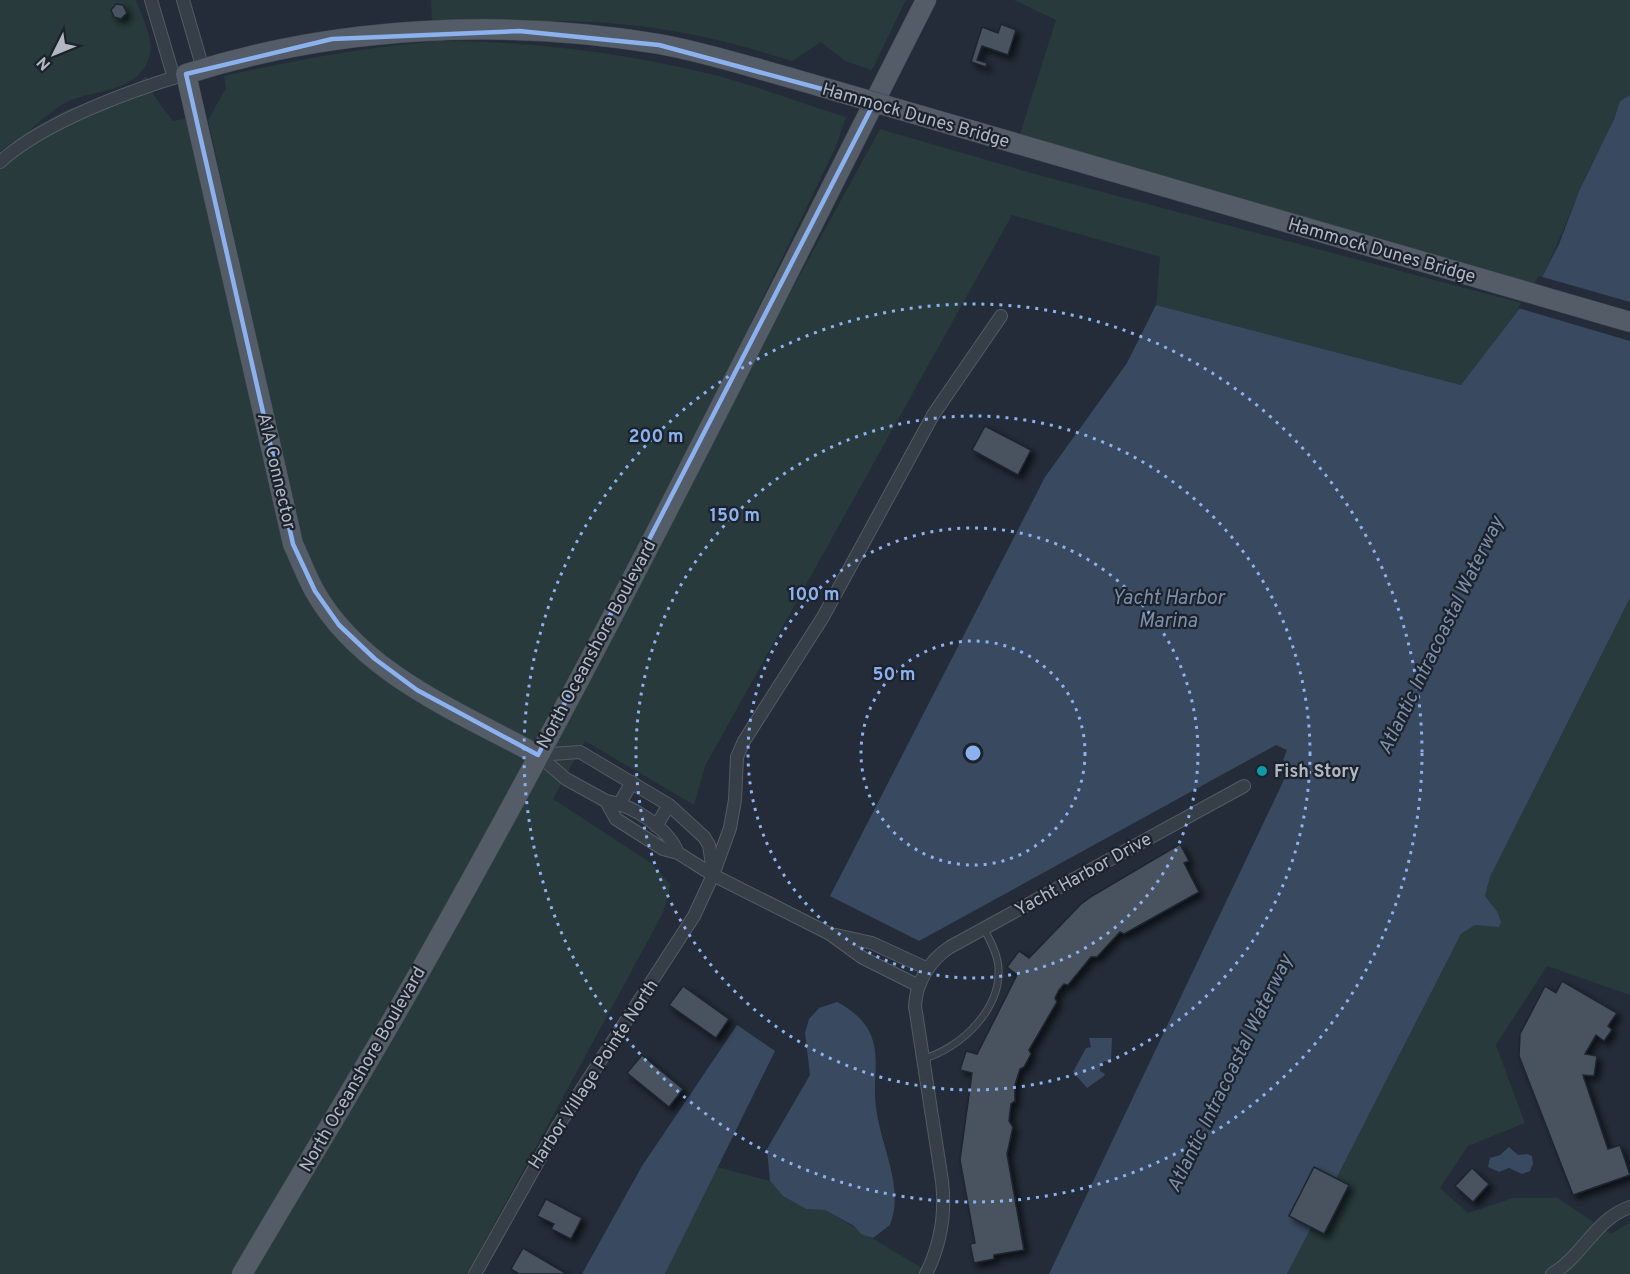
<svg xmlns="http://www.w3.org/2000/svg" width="1630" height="1274" font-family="Overpass,sans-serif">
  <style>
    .green { fill: #283a3b }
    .water { fill: #394960 }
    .pier { fill: #232c38 }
    .building { fill: #495361; stroke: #1e252f; stroke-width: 1.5; filter: url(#shadow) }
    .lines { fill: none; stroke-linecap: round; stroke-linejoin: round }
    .lane-casing { stroke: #545b66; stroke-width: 8 }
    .street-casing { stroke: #545b66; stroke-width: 14 }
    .primary-casing { stroke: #404751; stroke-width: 21 }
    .lane { stroke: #363e48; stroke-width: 6 }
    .street { stroke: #363e48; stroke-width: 12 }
    .primary { stroke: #545c68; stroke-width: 20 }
    .primary-bridge-casing { stroke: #404751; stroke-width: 21; stroke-linecap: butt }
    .primary-bridge { stroke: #545c68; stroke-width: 20 }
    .marked { fill: none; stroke: #8cb1ef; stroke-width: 4.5; stroke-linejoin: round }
    .ring { fill: none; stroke: #8cb1ef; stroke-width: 3; stroke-dasharray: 3 6 }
    .culture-dot { fill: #0f9aa8; stroke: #1c232d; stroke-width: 2 }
    .labels { text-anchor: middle; stroke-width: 4.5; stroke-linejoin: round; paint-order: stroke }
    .street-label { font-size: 18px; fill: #b1b8c4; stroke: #1c232d }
    .poi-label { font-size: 18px; font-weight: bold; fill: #b1b8c4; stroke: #1c232d; text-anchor: start }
    .water-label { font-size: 20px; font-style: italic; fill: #7c8eaa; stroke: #1c232d }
    .centre { fill: #8cb1ef; stroke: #1c232d; stroke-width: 3 }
    .ring-label { font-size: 18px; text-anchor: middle; font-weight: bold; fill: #8cb1ef; stroke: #1c232d; stroke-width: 4.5; stroke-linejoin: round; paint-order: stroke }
  </style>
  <defs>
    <filter id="shadow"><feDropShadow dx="4.5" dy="4.5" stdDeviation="3" flood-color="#0009"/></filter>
  </defs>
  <rect width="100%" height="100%" fill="#232c38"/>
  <path class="green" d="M 0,0 L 136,0 C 142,16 155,41 149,58 C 137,94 90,89 63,104 C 52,111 40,121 30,130 L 66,110 L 134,86 L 146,76 L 154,96 L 173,121 L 189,118 L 285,546 L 333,631 L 527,759 L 425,947 L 233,1274 L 0,1274 L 0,154 L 17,139 L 0,151 Z
    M 431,0 L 906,0 L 872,70 L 845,61 L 821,42 L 792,61 C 732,42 670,27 607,23 C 549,19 490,22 432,23 Z
    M 1014,0 L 1630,0 L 1630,95 L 1620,101 C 1610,133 1592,160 1580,190 C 1566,223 1554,254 1538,285 L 1019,137 L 1056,20 Z
    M 439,41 C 533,41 628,53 719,76 C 762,88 804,104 846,117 L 835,149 L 698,432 L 535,744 C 459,703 368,665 322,587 C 314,572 308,555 301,540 L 208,120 L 226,88 L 224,76 C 295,60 366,47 439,41 Z
    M 880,129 L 1035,174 L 1525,304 L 1461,385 L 1156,305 L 1160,257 L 1012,215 L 705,766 L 694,805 L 585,741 L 553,799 L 651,863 L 671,885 L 663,913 L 467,1274 L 251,1274 Z
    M 1630,598 L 1630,995 L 1547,966 L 1496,1045 L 1525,1123 L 1468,1146 L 1440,1188 L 1468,1213 L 1513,1198 L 1558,1198 L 1611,1234 L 1630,1222 L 1630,1274 L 1287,1274 L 1311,1228 L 1324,1234 L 1349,1185 L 1336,1179 L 1461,934 L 1497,911 L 1485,896 L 1490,877 Z
    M 717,1167 L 770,1181 L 783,1196 L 806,1209 L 825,1210 L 932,1274 L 665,1274 Z"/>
  <path class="water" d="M 1630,95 L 1630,598 L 1490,877 L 1485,896 L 1497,911 L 1501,922 L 1499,927 L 1475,925 L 1461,934 L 1336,1179 L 1290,1216 L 1311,1228 L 1287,1274 L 1049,1274 L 1291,765 L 1283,760 L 1287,750 L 1276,745 L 919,941 L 830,896 L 1045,477 L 1127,363 L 1156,305 L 1461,385 L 1538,285 L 1559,244 L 1580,189 L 1614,119 L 1620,101 Z
    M 837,1002 C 850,1009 864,1019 870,1033 C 881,1057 872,1082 876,1107 C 880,1145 905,1186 890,1225 L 873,1238 L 861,1234 L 854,1226 L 825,1210 L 806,1209 L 783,1196 L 770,1181 L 767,1149 L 810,1075 L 805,1033 L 809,1019 L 819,1008 Z
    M 737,1025 L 775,1051 L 665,1274 L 582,1274 L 642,1166 Z
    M 1089,1038 L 1112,1038 L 1111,1063 L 1105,1061 L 1100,1064 L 1100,1071 L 1105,1074 L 1104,1076 L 1087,1088 L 1073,1072 L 1086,1048 L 1091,1047 Z
    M 1509,1147 L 1518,1155 L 1527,1154 L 1532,1156 L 1533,1164 L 1530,1171 L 1522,1174 L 1509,1168 L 1499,1172 L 1488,1167 L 1490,1158 L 1500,1155 Z"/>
  <path class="pier" d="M 1539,276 L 1630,302 L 1630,341 L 1518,308 Z"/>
  <path class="building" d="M 116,4 L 123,5 L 127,13 L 121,19 L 114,17 L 111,10 Z
    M 1001,24 L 1016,30 L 1008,55 L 982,46 L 977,60 L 987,63 L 986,67 L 971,62 L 982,27 L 998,33 Z
    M 985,426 L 1031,450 L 1018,475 L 972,450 Z
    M 1180,844 L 1189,861 L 1184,863 L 1199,892 L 1124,934 L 1120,932 L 1097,957 L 1091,957 L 1068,985 L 1064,984 L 1059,990 L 1055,998 L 1057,1002 L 1029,1050 L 1031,1054 L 1024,1067 L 1020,1069 L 1015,1085 L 1015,1101 L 1011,1104 L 1009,1121 L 1013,1127 L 1007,1154 L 1024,1250 L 994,1255 L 994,1259 L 974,1263 L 970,1244 L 975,1243 L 960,1160 L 972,1073 L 960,1070 L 966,1051 L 977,1054 L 1017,975 L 1007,967 L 1019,951 L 1029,958 L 1081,904 L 1092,896 Z
    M 1562,981 L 1617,1013 L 1608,1026 L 1612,1030 L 1604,1041 L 1596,1035 L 1585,1054 L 1597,1056 L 1594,1076 L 1583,1075 L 1608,1149 L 1620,1145 L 1630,1175 L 1573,1195 L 1519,1056 L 1520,1034 L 1545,986 L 1556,993 Z
    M 683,986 L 729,1019 L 716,1038 L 669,1005 Z
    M 642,1055 L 683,1089 L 669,1107 L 627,1073 Z
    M 1314,1167 L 1349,1185 L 1324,1234 L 1289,1216 Z
    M 1472,1168 L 1489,1184 L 1473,1202 L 1455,1186 Z
    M 546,1199 L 582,1218 L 571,1239 L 551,1229 L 554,1224 L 537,1216 Z
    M 523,1248 L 567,1274 L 519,1274 L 511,1269 Z"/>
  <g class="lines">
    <g class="lane-casing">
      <path id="lane" d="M 923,1059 C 961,1048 1004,1008 998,963 C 996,951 990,940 984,929"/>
    </g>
    <g class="street-casing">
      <path id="street" d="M 151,0 L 174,78
        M 183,0 L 203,69
        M 0,162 C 44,122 129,91 186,74
        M 538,755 L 566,779 L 606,801 L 616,819 L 663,849 L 678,853 L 713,875 L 830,934 L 863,958 L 919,986
        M 538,755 L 580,752 L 669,805 L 704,837 L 709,845 L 713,872
        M 606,801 C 633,805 668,828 678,853
        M 620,803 L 632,782
        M 656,826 L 669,805
        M 836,935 L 872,943 L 928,969
        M 475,1274 L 558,1126 L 694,916 L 713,875 L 730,828 L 735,800 L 737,757 L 744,741 L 823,617 L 933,415 L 1001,316
        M 926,1274 C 941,1244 946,1215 942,1181 L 915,1006 C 916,982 930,960 950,947 L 1244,786
        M 1552,1274 C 1583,1256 1595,1219 1630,1207"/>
    </g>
    <g class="primary-casing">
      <path id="primary" d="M 538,755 C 459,712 360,673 314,590 C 306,575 300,559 293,544 L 186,74 C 336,26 504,18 659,44 C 704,52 747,66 791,78
        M 242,1274 C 306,1165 372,1058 433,948 C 608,638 765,317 926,0"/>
    </g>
    <use href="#lane" class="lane"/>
    <use href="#street" class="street"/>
    <use href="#primary" class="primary"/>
    <g class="primary-bridge-casing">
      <path id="primary-bridge" d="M 791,78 L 1630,322"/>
    </g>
    <use href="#primary-bridge" class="primary-bridge"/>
  </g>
  <path class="marked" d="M 519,31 L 659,45 L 874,103 L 538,755 L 417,690 L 375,659 L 339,625 L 315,591 L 293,544 L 186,74 L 332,39 Z"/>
  <g class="ring">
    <circle cx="973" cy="753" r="112"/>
    <circle cx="973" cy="753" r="225"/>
    <circle cx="973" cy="753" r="337"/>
    <circle cx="973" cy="753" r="449"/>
  </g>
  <circle class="culture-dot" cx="1262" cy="771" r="6"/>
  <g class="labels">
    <g class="street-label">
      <text transform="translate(916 115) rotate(16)" y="6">Hammock Dunes Bridge</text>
      <text transform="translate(1382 250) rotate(16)" y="6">Hammock Dunes Bridge</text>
      <text transform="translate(277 471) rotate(77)" y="6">A1A Connector</text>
      <text transform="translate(596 644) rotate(-62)" y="6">North Oceanshore Boulevard</text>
      <text transform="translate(1083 874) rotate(-29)" y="6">Yacht Harbor Drive</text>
      <text transform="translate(362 1069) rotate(-60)" y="6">North Oceanshore Boulevard</text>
      <text transform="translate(593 1074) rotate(-57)" y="6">Harbor Village Pointe North</text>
    </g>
    <g class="poi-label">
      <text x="1274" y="777">Fish Story</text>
    </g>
    <g class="water-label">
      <text x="1168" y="604">Yacht Harbor<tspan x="1168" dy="23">Marina</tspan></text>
      <text transform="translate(1440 635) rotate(-64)" y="7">Atlantic Intracoastal Waterway</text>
      <text transform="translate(1229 1073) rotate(-64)" y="7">Atlantic Intracoastal Waterway</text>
    </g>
  </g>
  <circle cx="973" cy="753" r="9" class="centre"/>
  <g class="ring-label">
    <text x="656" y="442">200 m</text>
    <text x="735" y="521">150 m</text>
    <text x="814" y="600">100 m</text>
    <text x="894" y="680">50 m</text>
  </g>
  <g transform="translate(54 54) rotate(227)" stroke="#1c232d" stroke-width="4.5" paint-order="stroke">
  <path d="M0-4.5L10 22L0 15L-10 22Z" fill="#b1b8c4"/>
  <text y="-9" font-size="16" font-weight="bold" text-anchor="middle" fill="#b1b8c4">N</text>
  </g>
</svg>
